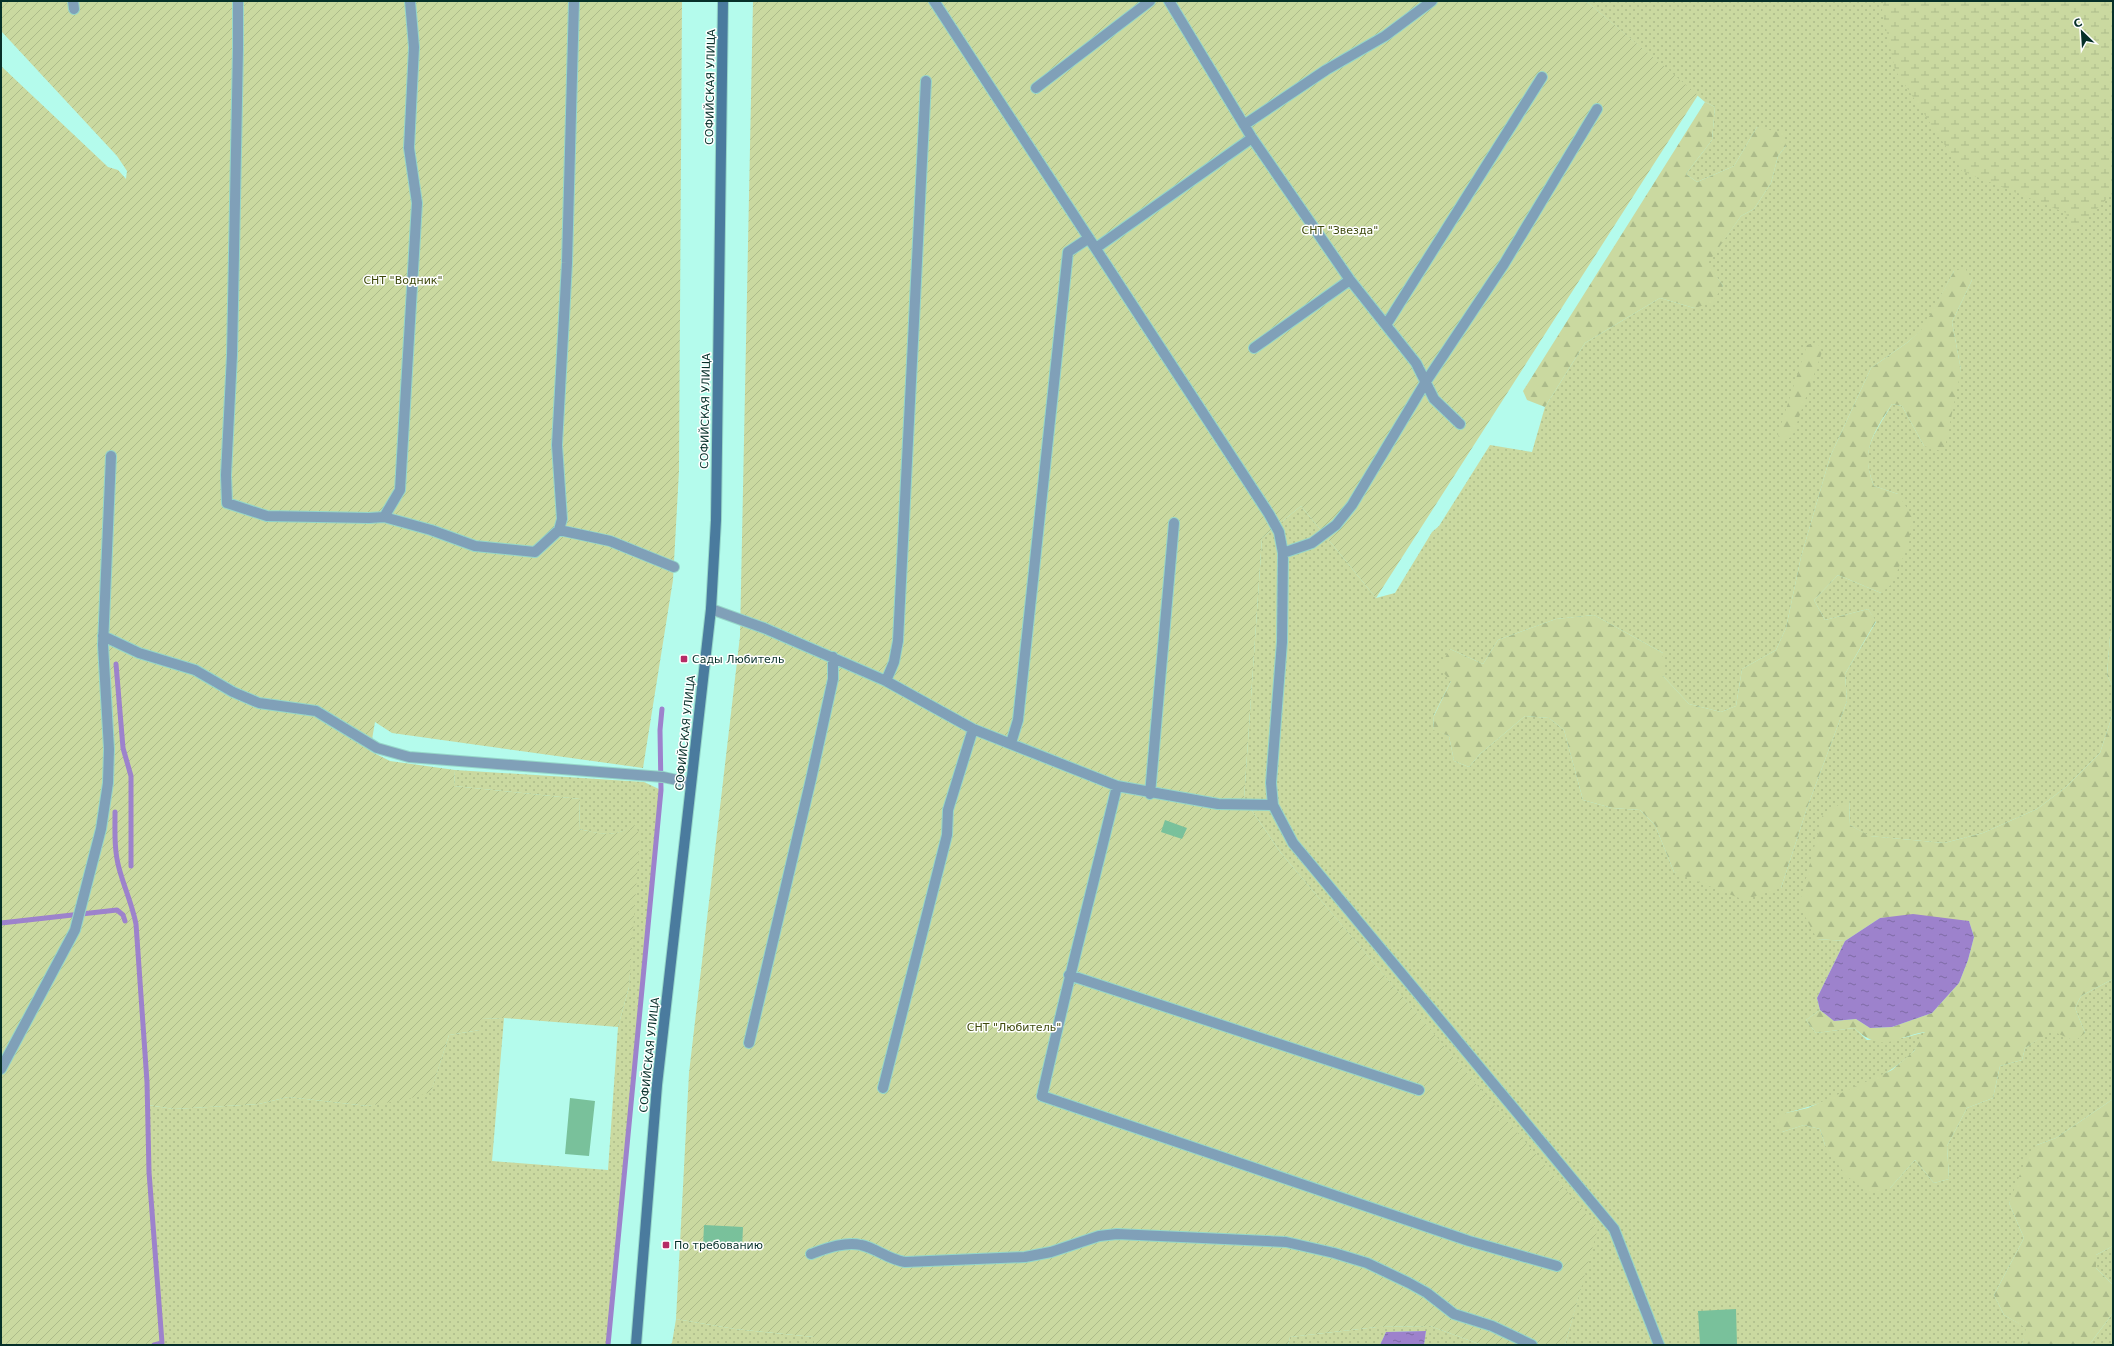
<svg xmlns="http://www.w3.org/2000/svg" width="2114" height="1346" font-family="'DejaVu Sans',sans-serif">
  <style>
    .grass { fill: url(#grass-dots); fill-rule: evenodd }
    .forest { fill: url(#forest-firs) }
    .wetland { fill: url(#wetland-marsh) }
    .garden { fill: url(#garden-furrows) }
    .water { fill: url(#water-ripples) }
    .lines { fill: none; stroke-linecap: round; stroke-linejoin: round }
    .stream { stroke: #9d82cc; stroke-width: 5 }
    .building { fill: #79c19b }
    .service-casing { stroke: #95d6c9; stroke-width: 12 }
    .secondary-casing { stroke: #95d6c9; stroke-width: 12 }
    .service { stroke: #80a0b8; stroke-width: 10 }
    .secondary { stroke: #4a7b9e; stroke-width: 10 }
    .poi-dot { fill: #b62c66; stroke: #fff; stroke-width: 1.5 }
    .labels { text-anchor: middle; stroke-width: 3; stroke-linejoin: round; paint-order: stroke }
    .street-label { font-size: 11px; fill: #063029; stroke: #fff }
    .park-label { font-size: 11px; fill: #3d490a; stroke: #fff }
    .poi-label { font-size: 11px; fill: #063029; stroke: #fff; text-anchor: start }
  </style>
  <defs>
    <pattern id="grass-dots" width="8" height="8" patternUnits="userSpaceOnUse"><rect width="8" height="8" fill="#cad9a0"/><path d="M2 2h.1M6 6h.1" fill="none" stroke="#acbb8a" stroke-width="1.8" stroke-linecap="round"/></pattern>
    <pattern id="forest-firs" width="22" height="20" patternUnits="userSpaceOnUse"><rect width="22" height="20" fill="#cad9a0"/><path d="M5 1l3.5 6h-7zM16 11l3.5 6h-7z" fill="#acbb8a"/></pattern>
    <pattern id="wetland-marsh" width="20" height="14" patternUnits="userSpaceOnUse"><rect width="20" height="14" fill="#cad9a0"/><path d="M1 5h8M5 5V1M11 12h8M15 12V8" fill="none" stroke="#acbb8a"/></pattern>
    <pattern id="garden-furrows" width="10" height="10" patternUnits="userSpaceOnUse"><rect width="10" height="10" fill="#cad9a0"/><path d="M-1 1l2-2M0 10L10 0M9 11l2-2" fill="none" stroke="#acbb8a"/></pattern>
    <pattern id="water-ripples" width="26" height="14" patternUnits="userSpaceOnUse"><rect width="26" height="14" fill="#9d82cc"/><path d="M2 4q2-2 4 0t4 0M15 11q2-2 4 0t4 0" fill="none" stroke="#7e6ba6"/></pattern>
  </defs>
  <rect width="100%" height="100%" fill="#b4fbec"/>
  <path class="grass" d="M 1586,1 L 2113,1 L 2113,631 L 2110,636 L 2107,675 L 2113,687 L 2113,713 L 2100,753 L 2066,787 L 2037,809 L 1983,833 L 1944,843 L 1869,836 L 1850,825 L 1849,799 L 1817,939 L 1845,941 L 1817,998 L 1820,1010 L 1806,1020 L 1816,1033 L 1854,1028 L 1867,1040 L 1903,1038 L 1926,1032 C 1922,1038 1918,1047 1912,1053 C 1882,1082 1827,1103 1786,1113 L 1782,1132 L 1804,1125 L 1820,1129 L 1825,1145 L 1890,1188 L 1915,1160 L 1934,1183 L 1949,1179 L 1947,1146 L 1967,1108 L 1993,1098 L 2000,1066 L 2022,1060 L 2025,1048 L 2052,1030 L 2085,1033 L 2075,1008 L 2081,996 L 2113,979 L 2113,1099 L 2056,1138 L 2037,1145 L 2009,1203 L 2024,1238 L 1994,1295 L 2004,1315 L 2027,1328 L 2022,1345 L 1565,1345 L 1597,1228 L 1281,853 L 1244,799 L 1262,538 L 1301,506 L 1376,598 L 1395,593 L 1432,532 L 1439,526 L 1490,445 L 1532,452 L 1545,407 L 1585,343 L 1660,298 L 1694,308 L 1723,286 L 1707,263 L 1741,216 L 1754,209 L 1771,183 L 1778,156 L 1786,146 L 1757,127 L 1734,166 L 1697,182 L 1686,174 L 1712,140 L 1715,107 L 1705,102 ZM 1954,271 L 1972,280 L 1952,322 L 1961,370 L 1924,446 L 1902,406 L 1892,404 C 1874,436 1859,449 1874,486 L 1898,494 L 1881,593 L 1838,575 L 1814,600 L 1825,620 L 1868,609 L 1876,622 L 1845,674 L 1847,701 L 1807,808 L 1781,888 L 1674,872 L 1655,825 L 1640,810 L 1612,808 L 1583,800 L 1564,730 L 1549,718 L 1525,716 L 1480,754 L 1469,767 L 1454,761 L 1449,736 L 1433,729 L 1434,715 L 1451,681 L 1450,649 L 1483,664 L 1498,640 L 1556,619 L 1594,615 L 1663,653 L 1663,676 L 1689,704 L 1721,712 L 1736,706 L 1742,669 L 1776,650 L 1786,628 L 1801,557 L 1830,457 L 1871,368 L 1908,342 L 1924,328 Z
    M 455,770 L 644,782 L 661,790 L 608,1345 L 154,1345 L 162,1342 L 149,1172 L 147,1105 L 174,1109 L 259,1104 L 288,1097 L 368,1106 L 431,1091 L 449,1035 L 480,1030 L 480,1019 L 504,1018 L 492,1161 L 608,1170 L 618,1027 L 629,987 L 634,826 C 613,838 601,834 579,829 L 580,799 L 454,786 Z
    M 2113,1246 L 2113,1285 L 2096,1268 L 2096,1255 Z
    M 2113,1313 L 2113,1345 L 2089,1345 Z
    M 676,1319 L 735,1329 L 814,1337 L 814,1345 L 668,1345 L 672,1343 Z
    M 1430,1326 L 1482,1345 L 1424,1345 L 1426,1331 L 1386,1332 L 1380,1345 L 1288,1345 L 1290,1337 L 1377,1327 Z"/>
  <path class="forest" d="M 1705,102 L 1715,107 L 1712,140 L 1686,174 L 1697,182 L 1734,166 L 1757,127 L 1783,133 L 1786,146 L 1778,156 L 1771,183 L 1754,209 L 1741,216 L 1708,263 L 1723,286 L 1712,303 L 1694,308 L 1660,298 L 1585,343 L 1545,407 L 1527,400 L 1523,391 Z
    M 1965,268 L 1972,280 L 1952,322 L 1961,370 L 1944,452 L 1924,446 L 1902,406 L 1892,404 C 1873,434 1860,451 1874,486 L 1898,494 L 1912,516 L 1909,543 L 1892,584 L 1881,593 L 1838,575 L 1814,600 L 1825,620 L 1868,609 L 1876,621 L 1845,674 L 1847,701 L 1807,808 L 1781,888 L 1744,900 L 1674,872 L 1655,825 L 1640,810 L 1612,808 L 1583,800 L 1564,730 L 1549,718 L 1525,716 L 1480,754 L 1469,767 L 1454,761 L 1449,736 L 1433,730 L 1434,716 L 1451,681 L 1439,668 L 1450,649 L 1483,664 L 1498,640 L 1556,619 L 1594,615 L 1663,653 L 1663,676 L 1689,704 L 1721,712 L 1736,706 L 1742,669 L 1776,650 L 1786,628 L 1801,557 L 1830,457 L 1871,368 L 1908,342 L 1923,328 L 1954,271 Z
    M 1817,342 L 1822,352 L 1792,437 L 1780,441 L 1778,434 L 1807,345 Z
    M 2113,631 L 2113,687 L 2107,675 L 2110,636 Z
    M 2113,713 L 2113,979 L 2081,996 L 2075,1008 L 2085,1033 L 2075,1041 L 2052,1031 L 2025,1048 L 2022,1060 L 2000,1066 L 1993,1098 L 1967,1108 L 1947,1146 L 1949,1179 L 1934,1183 L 1915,1160 L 1890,1188 L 1872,1193 L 1846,1176 L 1825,1145 L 1820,1129 L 1804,1125 L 1782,1132 L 1775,1122 L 1786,1113 L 1808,1108 L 1892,1070 L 1914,1051 L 1925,1032 C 1892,1037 1884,1055 1854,1028 L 1816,1033 L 1806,1020 L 1820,1010 L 1834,1021 L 1856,1019 L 1870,1028 L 1892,1027 L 1932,1013 L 1959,983 L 1968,960 L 1974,937 L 1969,921 L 1880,918 L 1845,941 L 1817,939 L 1799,905 L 1823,814 L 1849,799 L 1850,825 L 1870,836 L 1944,843 L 1983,833 L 2037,809 L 2066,787 L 2100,753 Z
    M 2113,1099 L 2113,1246 L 2096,1255 L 2096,1268 L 2113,1285 L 2113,1313 L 2089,1345 L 2022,1345 L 2026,1328 L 2004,1315 L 1994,1295 L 2024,1238 L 2009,1203 L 2027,1156 L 2037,1145 L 2056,1138 Z"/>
  <path class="wetland" d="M 1884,1 L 2113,1 L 2113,193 L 2072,233 L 2066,213 L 1962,171 L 1895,70 L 1882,10 Z"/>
  <path class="garden" d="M 1,1 L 682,1 L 679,471 L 673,580 L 643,768 L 392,733 L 375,722 L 370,751 L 390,761 L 455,770 L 454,786 L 580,799 L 579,829 C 601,834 614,838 634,825 L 640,834 L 629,987 L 618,1027 L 504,1018 L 481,1019 L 480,1030 L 449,1035 L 431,1092 L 408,1099 L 368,1106 L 288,1097 L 259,1104 L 174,1109 L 148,1105 L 149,1172 L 162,1343 L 154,1345 L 1,1345 L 1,66 L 108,167 L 118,170 L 126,179 L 127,171 L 117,156 L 1,31 Z
    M 753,1 L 1586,1 L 1698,95 L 1376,598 L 1301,506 L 1262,538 L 1244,799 L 1281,853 L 1598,1228 L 1565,1345 L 1482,1345 L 1430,1326 L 1377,1327 L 1290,1337 L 1288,1345 L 814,1345 L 814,1337 L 735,1329 L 676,1319 L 689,1073 L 740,636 Z"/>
  <path class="water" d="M 1913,914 L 1969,921 L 1974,937 L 1968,960 L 1959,983 L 1932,1013 L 1892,1027 L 1870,1028 L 1856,1019 L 1834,1021 L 1820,1010 L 1817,998 L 1845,941 L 1880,918 Z
    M 1426,1331 L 1424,1345 L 1380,1345 L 1386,1332 Z"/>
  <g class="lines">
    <path class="stream" d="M 116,664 L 123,748 L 131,776 L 131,866
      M 115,812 C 115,831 114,850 119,868 C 124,887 132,904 136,924 L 147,1082 L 149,1172 L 162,1343 L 154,1345
      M 1,923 L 117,910 L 123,915 L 125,921
      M 608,1345 L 661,790 L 660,730 L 662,709"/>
  </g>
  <path class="building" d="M 1165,820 L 1187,828 L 1182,839 L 1161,832 Z
    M 570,1098 L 595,1101 L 589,1156 L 565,1154 Z
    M 704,1225 L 743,1227 L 742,1249 L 703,1247 Z
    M 1736,1309 L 1737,1345 L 1700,1345 L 1698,1311 Z"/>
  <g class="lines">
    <g class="service-casing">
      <path id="service" d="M 73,1 L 74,9
        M 238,1 L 238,49 L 232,355 L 226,475 L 227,503 L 267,516 L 369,518 L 384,517 L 400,490 L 417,203 L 409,148 L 414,47 L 410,1
        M 934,1 L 1269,514 L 1279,532 L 1283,553 L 1282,642 L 1271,783 L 1273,805 L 1293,843 L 1614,1229 L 1659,1345
        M 1169,1 L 1252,138 L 1350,280 L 1416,363 L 1434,399 L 1460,424
        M 1036,88 L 1150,1
        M 1244,125 L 1326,70 L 1385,36 L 1432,1
        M 1096,248 L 1252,138
        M 1386,325 L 1542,77
        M 1254,348 L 1350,280
        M 384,517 L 431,530 L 475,546 L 535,552 L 559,530 L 610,541 L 674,567
        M 559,530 L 562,519 L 557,445 L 567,263 L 574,1
        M 1283,553 L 1312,543 L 1336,525 L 1352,505 L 1425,383 L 1504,264 L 1597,109
        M 711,609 L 764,628 L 886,681 L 973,729 L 1117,786 L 1218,804 L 1273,805
        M 103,636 L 139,653 L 195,670 L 233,692 L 259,703 L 316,711 L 377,748 L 409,757 L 663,777 L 691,783
        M 886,681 L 894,662 L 898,641 L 926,81
        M 1011,743 L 1018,720 L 1068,252 L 1089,238
        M 1117,786 C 1092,890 1065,992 1042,1096 L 1469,1241 L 1557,1266
        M 1150,794 L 1174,523
        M 1069,975 L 1419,1090
        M 749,1043 L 811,779 L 833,679 L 833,657
        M 1,1069 L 75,930 L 101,829 L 108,783 L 109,749 L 103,645 L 111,456
        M 883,1088 L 947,835 L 948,810 L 973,729
        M 811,1254 C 825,1249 845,1241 861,1245 C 876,1248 887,1259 905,1262 L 1025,1257 L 1051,1252 L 1099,1236 L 1117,1234 L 1286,1242 L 1334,1253 L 1367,1263 L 1409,1283 L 1427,1293 L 1454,1314 L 1492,1326 L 1532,1345"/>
    </g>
    <g class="secondary-casing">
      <path id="secondary" d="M 636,1345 L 657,1085 L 711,609 L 716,520 L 723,1"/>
    </g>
    <use href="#service" class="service"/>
    <use href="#secondary" class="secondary"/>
  </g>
  <g class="poi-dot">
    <rect x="680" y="655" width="8" height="8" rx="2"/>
    <rect x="662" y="1241" width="8" height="8" rx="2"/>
  </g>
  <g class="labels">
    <g class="street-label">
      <text transform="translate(710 87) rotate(-89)" y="4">СОФИЙСКАЯ УЛИЦА</text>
      <text transform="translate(705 411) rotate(-89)" y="4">СОФИЙСКАЯ УЛИЦА</text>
      <text transform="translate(685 733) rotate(-84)" y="4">СОФИЙСКАЯ УЛИЦА</text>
      <text transform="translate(649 1055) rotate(-84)" y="4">СОФИЙСКАЯ УЛИЦА</text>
    </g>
    <g class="park-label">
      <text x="1340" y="234">СНТ "Звезда"</text>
      <text x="403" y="284">СНТ "Водник"</text>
      <text x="1014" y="1031">СНТ "Любитель"</text>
    </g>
    <g class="poi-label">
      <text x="692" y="663">Сады Любитель</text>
      <text x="674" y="1249">По требованию</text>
    </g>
  </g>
  <rect width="2114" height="1346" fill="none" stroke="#063029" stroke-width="4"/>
  <g transform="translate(2082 32) rotate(335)" stroke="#ffffff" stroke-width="3" paint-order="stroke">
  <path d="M0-3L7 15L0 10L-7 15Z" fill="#063029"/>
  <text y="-6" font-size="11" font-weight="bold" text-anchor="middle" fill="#063029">С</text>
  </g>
</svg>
